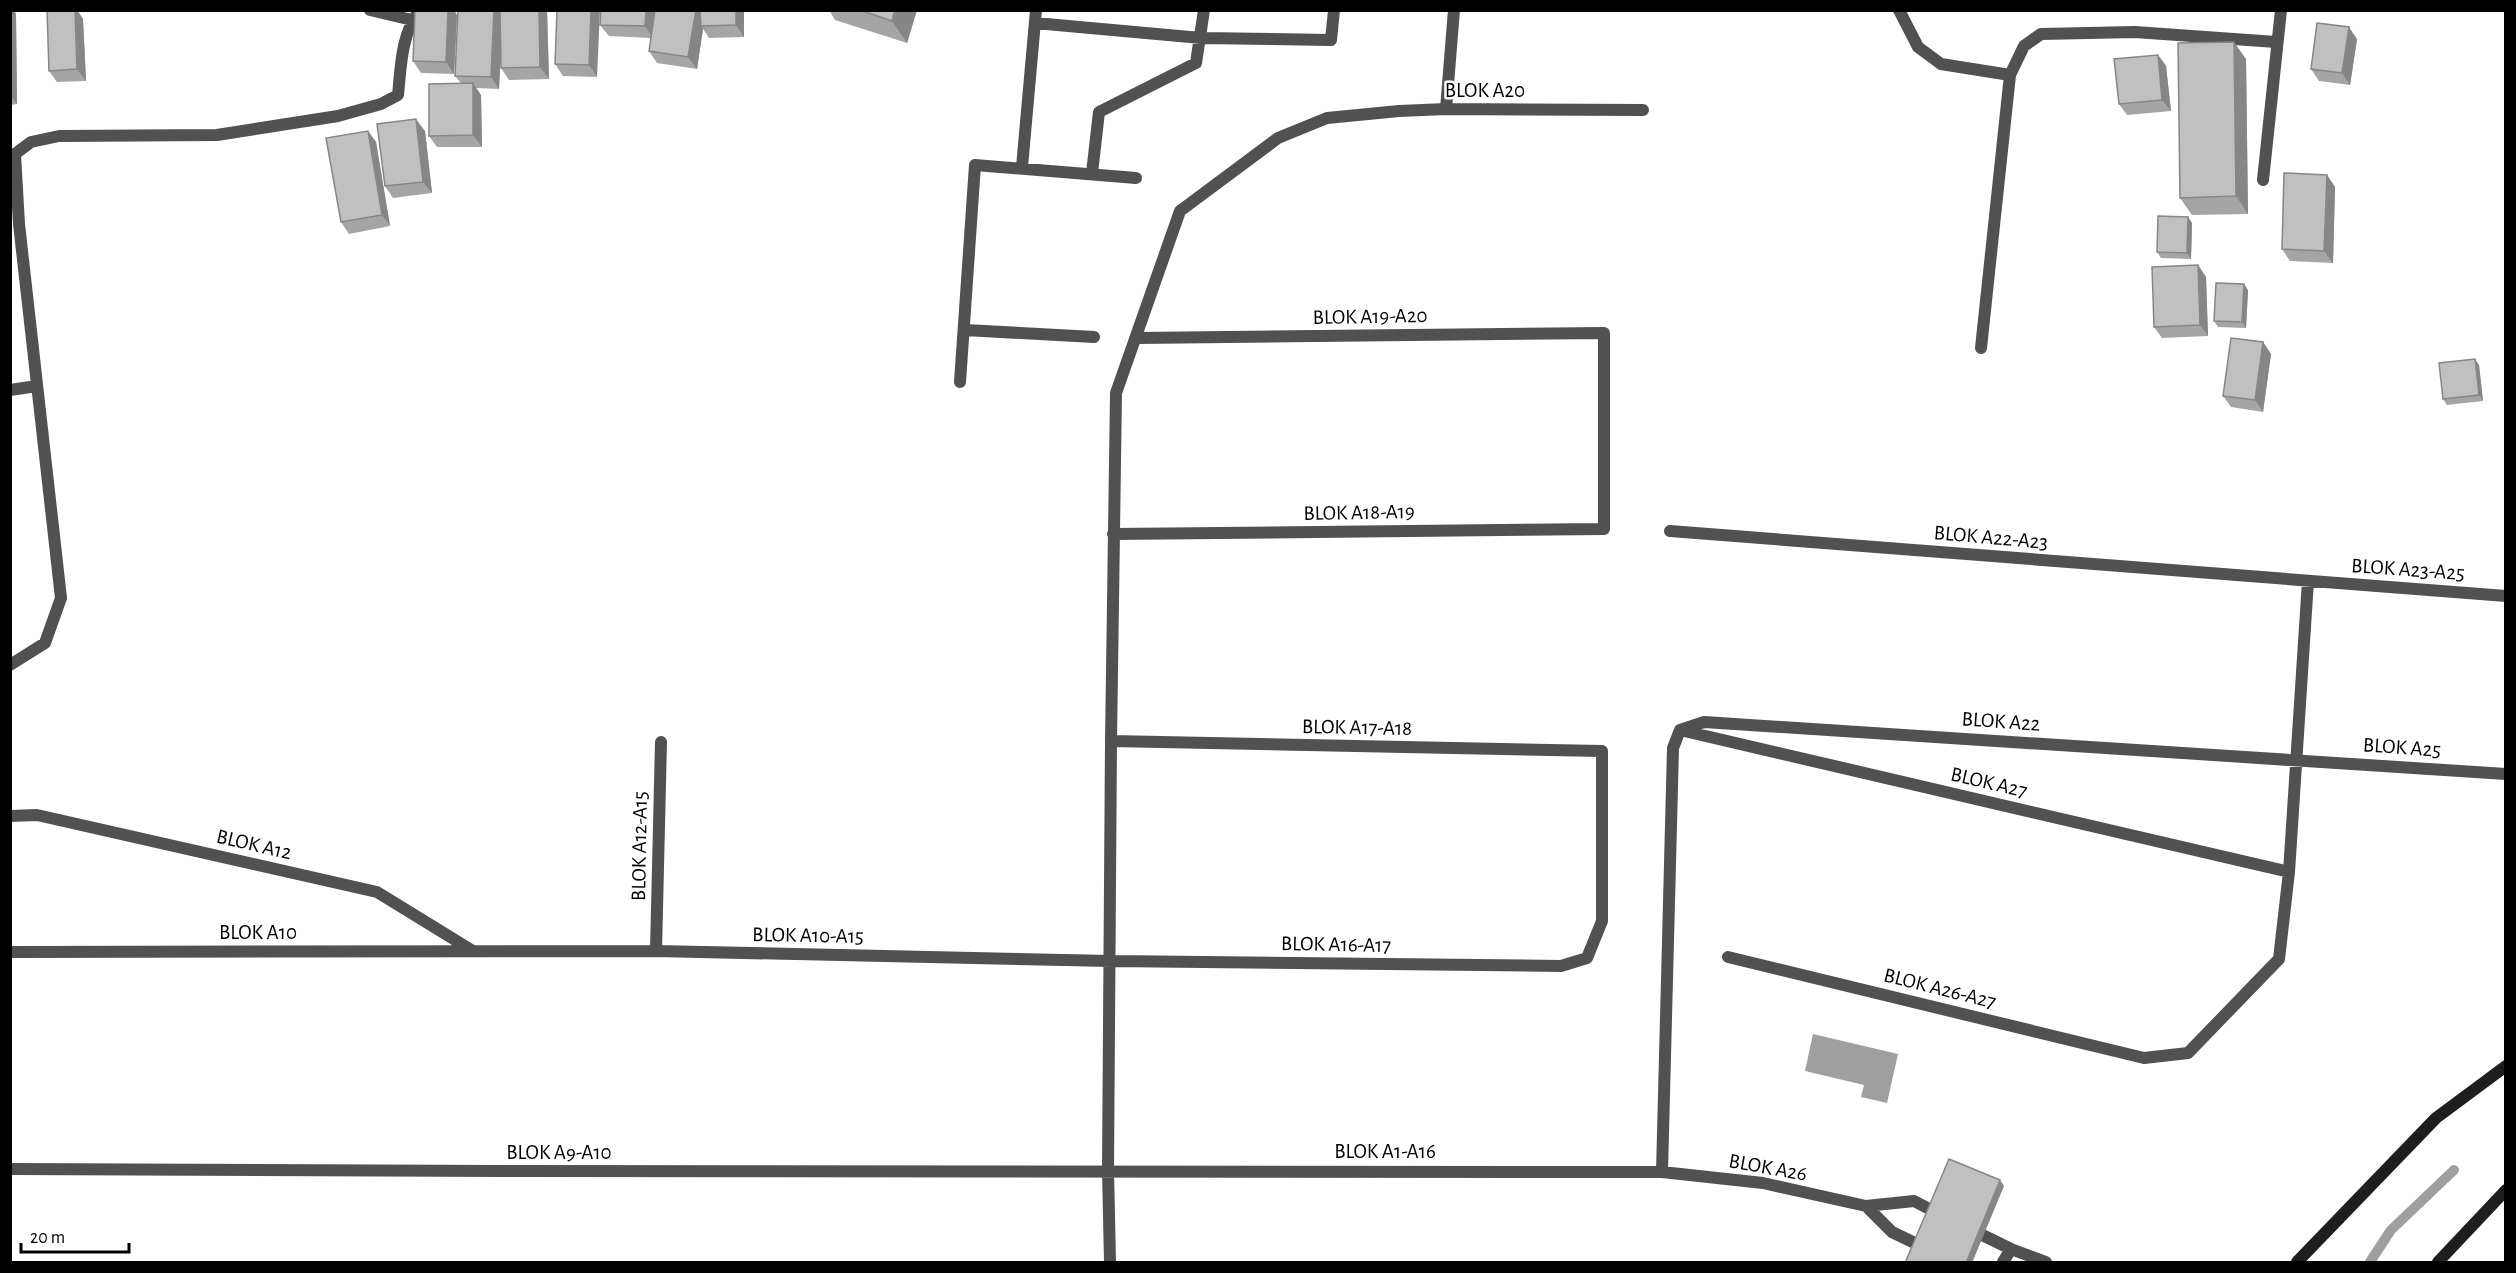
<svg xmlns="http://www.w3.org/2000/svg" width="2516" height="1273" font-family="'Alegreya Sans',sans-serif">
  <style>
    .water { fill: #9f9f9f }
    .lines { fill: none; stroke-linecap: round; stroke-linejoin: round }
    .stream { stroke: #9f9f9f; stroke-width: 10 }
    .lane { stroke: #515151; stroke-width: 12 }
    .street { stroke: #515151; stroke-width: 12 }
    .secondary { stroke: #1e1e1e; stroke-width: 12 }
    .wall { fill: #a5a5a5 }
    .shaded-wall { fill: #868686 }
    .building { fill: #c0c0c0; stroke: #868686; stroke-width: 1.5 }
    .labels { text-anchor: middle; stroke-width: 5; stroke-linejoin: round; paint-order: stroke }
    .street-label { font-size: 21px; fill: #000; stroke: #fff }
  </style>
  <rect width="100%" height="100%" fill="#fff"/>
  <path class="water" d="M 1813,1034 L 1898,1054 L 1887,1103 L 1861,1097 L 1864,1085 L 1805,1071 Z"/>
  <g class="lines">
    <path class="stream" d="M 2370,1262 L 2391,1230 L 2454,1170"/>
    <path class="lane" d="M 1899,10 L 1918,47 L 1941,64 L 2010,75"/>
    <path class="street" d="M 370,10 L 412,20
      M 1035,23 L 1201,38 L 1331,40 L 1334,10
      M 1446,109 L 1454,10
      M 1022,167 L 1036,10
      M 1092,173 L 1099,112 L 1196,63 L 1204,10
      M 2263,180 L 2281,10
      M 965,330 L 1094,337
      M 1981,348 L 2010,75 L 2024,46 L 2041,34 L 2135,32 L 2276,42
      M 960,382 L 975,165 L 1136,178
      M 10,390 L 37,386
      M 1670,531 L 2506,596
      M 1113,534 L 1604,529 L 1604,333 L 1137,338
      M 10,665 L 45,643 L 61,598 L 19,224 L 15,154 L 31,142 L 59,136 L 217,135 L 338,116 L 381,104 L 398,95 C 401,66 401,34 420,10
      M 1680,730 L 2289,872
      M 10,816 L 37,815 L 377,892 L 473,951
      M 656,951 L 661,742
      M 10,952 L 656,951 L 1111,961 L 1561,966 L 1587,958 L 1602,921 L 1602,751 L 1111,741
      M 1728,957 L 2144,1058 L 2188,1053 L 2279,959 L 2289,872 L 2308,581
      M 10,1169 L 501,1171 L 1662,1172 L 1763,1183 L 1866,1206
      M 1662,1172 L 1673,748 L 1680,730 L 1704,722 L 2506,774
      M 1941,1215 L 1914,1201 L 1866,1206 L 1892,1232 L 1954,1262
      M 1970,1229 L 2011,1249 L 2046,1262
      M 1110,1262 L 1108,1170 L 1111,741 L 1116,393 L 1180,211 L 1278,138 L 1327,118 L 1399,111 L 1446,109 L 1643,110
      M 2003,1262 L 2011,1249"/>
    <path class="secondary" d="M 2297,1262 L 2436,1118 L 2506,1066
      M 2438,1262 L 2506,1190"/>
  </g>
  <path class="wall" d="M 10,10 L 16,14 L 17,104 L 10,105 Z
    M 47,10 L 77,10 L 83,19 L 86,81 L 57,82 L 49,71 Z
    M 458,10 L 547,10 L 549,79 L 509,80 L 501,68 L 501,52 L 499,89 L 476,88 L 481,95 L 482,147 L 437,147 L 429,136 L 461,83 L 455,76 Z
    M 557,10 L 597,77 L 563,76 L 555,64 Z
    M 655,10 L 744,10 L 744,37 L 709,38 L 703,29 L 697,69 L 657,63 L 649,51 L 651,38 L 609,36 L 600,25 L 654,18 Z
    M 829,10 L 917,10 L 907,43 L 835,20 Z
    M 457,15 L 454,74 L 421,73 L 413,61 Z
    M 2357,39 L 2350,85 L 2319,81 L 2311,69 Z
    M 2158,55 L 2166,66 L 2171,111 L 2127,115 L 2119,104 Z
    M 2246,59 L 2248,214 L 2192,215 L 2180,198 Z
    M 368,131 L 376,142 L 390,226 L 349,234 L 341,222 Z
    M 425,131 L 432,193 L 393,198 L 385,186 Z
    M 2327,175 L 2335,187 L 2333,263 L 2290,261 L 2282,249 Z
    M 2188,217 L 2192,223 L 2191,259 L 2161,258 L 2157,252 Z
    M 2198,265 L 2206,277 L 2208,336 L 2162,338 L 2154,327 Z
    M 2248,290 L 2246,328 L 2218,327 L 2214,321 Z
    M 2263,342 L 2271,354 L 2263,412 L 2231,407 L 2223,396 Z
    M 2479,365 L 2483,401 L 2447,405 L 2443,399 Z"/>
  <path class="shaded-wall" d="M 10,10 L 14,10 L 16,14 L 17,104 L 10,95 Z
    M 75,10 L 77,10 L 83,19 L 86,81 L 77,69 Z
    M 448,10 L 454,10 L 457,15 L 454,74 L 446,62 Z
    M 494,10 L 503,10 L 499,89 L 491,77 Z
    M 539,10 L 547,11 L 549,79 L 540,67 Z
    M 591,10 L 600,10 L 597,77 L 589,65 Z
    M 646,10 L 655,10 L 653,38 L 645,26 Z
    M 696,10 L 706,10 L 701,26 L 703,29 L 697,69 L 688,57 Z
    M 736,10 L 744,10 L 744,37 L 736,25 Z
    M 895,10 L 917,10 L 907,43 L 892,21 Z
    M 2349,27 L 2357,39 L 2350,85 L 2342,73 Z
    M 2234,42 L 2246,59 L 2248,214 L 2236,196 Z
    M 2158,55 L 2166,66 L 2171,111 L 2162,100 Z
    M 473,83 L 481,95 L 482,147 L 473,135 Z
    M 416,119 L 425,131 L 432,193 L 423,182 Z
    M 368,131 L 376,142 L 390,226 L 382,215 Z
    M 2327,175 L 2335,187 L 2333,263 L 2324,251 Z
    M 2188,217 L 2192,223 L 2191,259 L 2187,253 Z
    M 2198,265 L 2206,277 L 2208,336 L 2200,325 Z
    M 2244,284 L 2248,290 L 2246,328 L 2242,322 Z
    M 2263,342 L 2271,354 L 2263,412 L 2255,400 Z
    M 2475,359 L 2479,365 L 2483,401 L 2479,395 Z
    M 2000,1180 L 2004,1186 L 1972,1263 L 1966,1263 Z"/>
  <path class="building" d="M 47,10 L 75,10 L 77,69 L 49,71 Z
    M 415,10 L 448,10 L 446,62 L 413,61 Z
    M 458,10 L 494,10 L 491,77 L 455,76 Z
    M 500,10 L 539,10 L 540,67 L 501,68 Z
    M 557,10 L 591,10 L 589,65 L 555,64 Z
    M 601,10 L 646,10 L 645,26 L 600,25 Z
    M 655,10 L 696,10 L 688,57 L 649,51 Z
    M 700,10 L 736,10 L 736,25 L 701,26 Z
    M 860,10 L 895,10 L 892,21 Z
    M 2317,23 L 2349,27 L 2342,73 L 2311,69 Z
    M 2234,42 L 2236,196 L 2180,198 L 2178,43 Z
    M 2158,55 L 2162,100 L 2119,104 L 2114,59 Z
    M 473,83 L 473,135 L 429,136 L 429,84 Z
    M 416,119 L 423,182 L 385,186 L 377,124 Z
    M 368,131 L 382,215 L 341,222 L 326,138 Z
    M 2284,173 L 2327,175 L 2324,251 L 2282,249 Z
    M 2158,216 L 2188,217 L 2187,253 L 2157,252 Z
    M 2198,265 L 2200,325 L 2154,327 L 2152,267 Z
    M 2216,283 L 2244,284 L 2242,322 L 2214,321 Z
    M 2231,338 L 2263,342 L 2255,400 L 2223,396 Z
    M 2475,359 L 2479,395 L 2443,399 L 2439,363 Z
    M 1949,1159 L 2000,1180 L 1966,1263 L 1905,1263 Z"/>
  <g class="labels">
    <g class="street-label">
      <text x="1485" y="97">BLOK A20</text>
      <text transform="translate(1370 316) rotate(-1)" y="7">BLOK A19-A20</text>
      <text transform="translate(1359 512) rotate(-1)" y="7">BLOK A18-A19</text>
      <text transform="translate(1991 537) rotate(5)" y="7">BLOK A22-A23</text>
      <text transform="translate(2408 569) rotate(4)" y="7">BLOK A23-A25</text>
      <text transform="translate(2001 721) rotate(4)" y="7">BLOK A22</text>
      <text transform="translate(1357 727) rotate(1)" y="7">BLOK A17-A18</text>
      <text transform="translate(2402 747) rotate(4)" y="7">BLOK A25</text>
      <text transform="translate(1989 782) rotate(13)" y="7">BLOK A27</text>
      <text transform="translate(254 844) rotate(13)" y="7">BLOK A12</text>
      <text transform="translate(639 846) rotate(-89)" y="7">BLOK A12-A15</text>
      <text x="258" y="939">BLOK A10</text>
      <text transform="translate(808 935) rotate(1)" y="7">BLOK A10-A15</text>
      <text transform="translate(1336 944) rotate(1)" y="7">BLOK A16-A17</text>
      <text transform="translate(1940 988) rotate(14)" y="7">BLOK A26-A27</text>
      <text x="1385" y="1158">BLOK A1-A16</text>
      <text x="559" y="1159">BLOK A9-A10</text>
      <text transform="translate(1768 1167) rotate(10)" y="7">BLOK A26</text>
    </g>
  </g>
  <rect width="2516" height="1273" fill="none" stroke="#000000" stroke-width="24"/>
  <path d="M21 1243v9h108v-9" fill="none" stroke="#000000" stroke-width="3"/>
  <text x="30" y="1243" font-size="18" fill="#000000" stroke="#ffffff" stroke-width="4.5" paint-order="stroke">20 m</text>
</svg>
